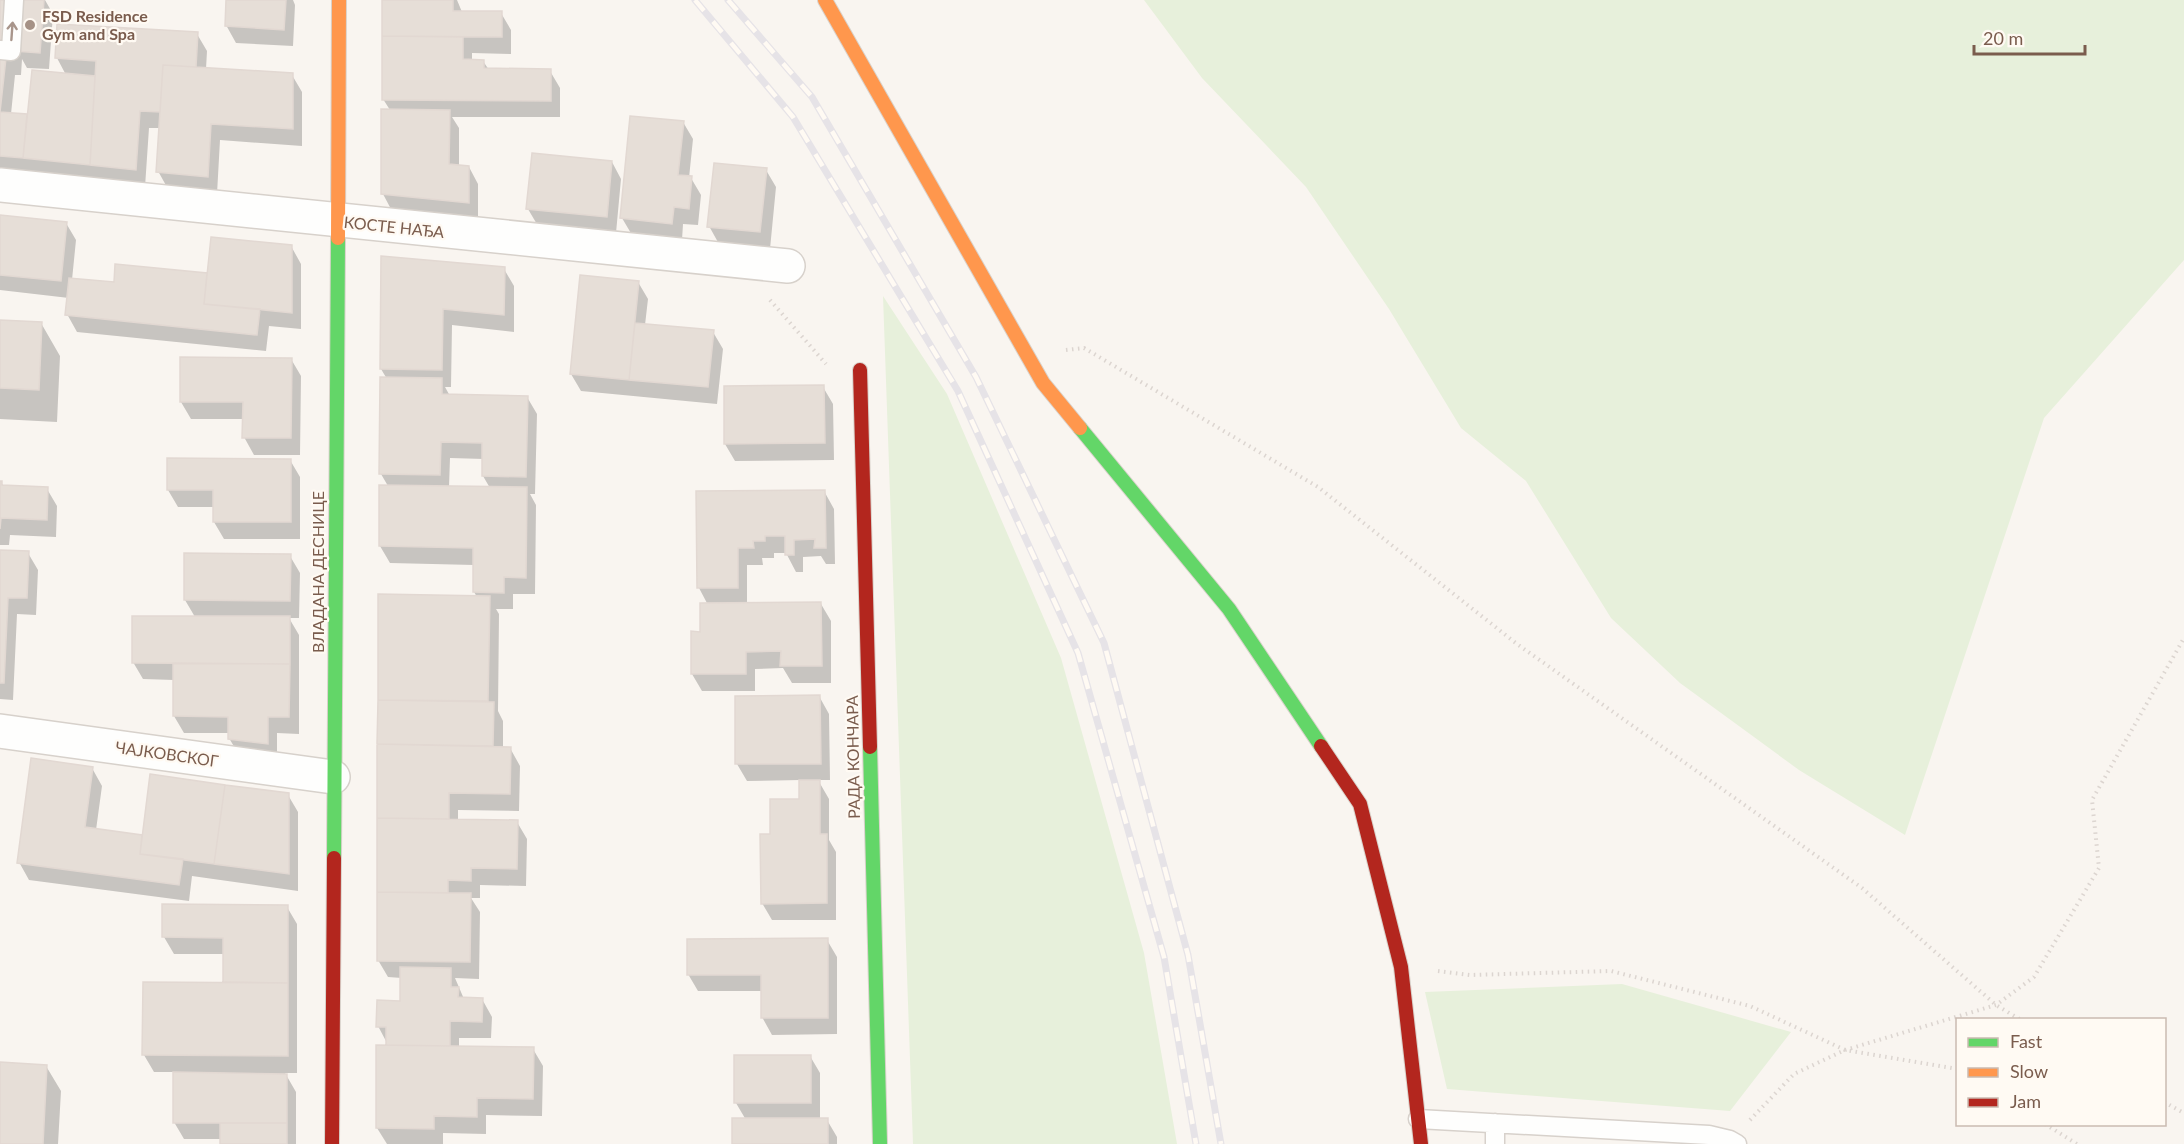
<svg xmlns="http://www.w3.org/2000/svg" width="2184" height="1144" font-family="Lato,sans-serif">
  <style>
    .green { fill: #e7f0db }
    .shadow { fill: #0003; fill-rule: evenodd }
    .building { fill: #e6ded7; stroke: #e2d8d2; stroke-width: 1.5 }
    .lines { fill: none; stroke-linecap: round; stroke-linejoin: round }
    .lane-casing { stroke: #d7d1cb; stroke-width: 21 }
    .street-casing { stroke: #d7d1cb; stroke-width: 36 }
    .fast-casing { stroke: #d9d2cb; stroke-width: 16 }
    .slow-casing { stroke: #d9d2cb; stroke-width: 16 }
    .jam-casing { stroke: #d9d2cb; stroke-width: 16 }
    .path { stroke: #dcd5d0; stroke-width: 4; stroke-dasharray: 1.5 4.5; stroke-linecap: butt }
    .lane { stroke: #fefefd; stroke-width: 18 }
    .street { stroke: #fefefd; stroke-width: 33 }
    .fast { stroke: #63d668; stroke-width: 14 }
    .slow { stroke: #ff974d; stroke-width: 14 }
    .jam { stroke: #b3261e; stroke-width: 14 }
    .rail-casing { stroke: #e6e3e7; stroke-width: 7 }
    .rail { stroke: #fffaf3; stroke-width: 4.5; stroke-dasharray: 14; stroke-linecap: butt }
    .oneway { stroke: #a8958b }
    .poi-dot { fill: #a69286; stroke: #fffaf3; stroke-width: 2 }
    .labels { text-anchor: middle; stroke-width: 4.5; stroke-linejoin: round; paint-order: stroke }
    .poi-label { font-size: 16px; font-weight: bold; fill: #7a5c4d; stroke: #fffaf3; text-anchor: start }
    .street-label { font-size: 16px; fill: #7a5c4d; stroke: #fffaf3 }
  </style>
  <rect width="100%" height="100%" fill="#f9f5f0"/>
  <path class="green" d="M 1144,0 L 2184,0 L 2184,260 L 2044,418 L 1905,835 L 1799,770 L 1680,683 L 1611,618 L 1526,481 L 1461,428 L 1389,309 L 1306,187 L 1202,78 Z
    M 883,296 L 947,394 L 1061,658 L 1144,953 L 1177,1144 L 913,1144 Z
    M 1622,984 L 1791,1032 L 1730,1111 L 1447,1089 L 1425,992 Z"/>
  <path class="shadow" d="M 45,0 L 53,14 L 49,69 L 27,68 L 22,59 L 21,75 L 15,75 L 11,114 L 29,116 L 66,75 L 57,58 L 197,34 L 207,51 L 206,69 L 292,75 L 302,92 L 302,146 L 220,140 L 217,194 L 168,189 L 158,171 L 160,128 L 149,128 L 145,187 L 0,171 L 0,1 Z
    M 228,0 L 293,0 L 295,5 L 293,46 L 236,43 L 226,25 Z
    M 384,0 L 457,0 L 462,12 L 501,13 L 511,30 L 511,54 L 472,53 L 472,61 L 483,61 L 489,70 L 550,71 L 560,88 L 560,117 L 452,117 L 459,128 L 459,166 L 469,167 L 478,184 L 478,220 L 392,211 L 383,194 L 390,110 L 383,99 Z
    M 683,122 L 693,139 L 689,178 L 691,178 L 701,195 L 698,225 L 683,224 L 682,240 L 632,235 L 622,218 Z
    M 612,162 L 621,179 L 616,233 L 538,226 L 528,209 Z
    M 766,170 L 776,187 L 770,249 L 719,244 L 709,226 Z
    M 0,216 L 66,223 L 76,240 L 72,280 L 115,284 L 116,266 L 209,275 L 291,246 L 301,264 L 301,329 L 269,326 L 266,351 L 77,332 L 67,314 L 69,298 L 0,290 Z
    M 382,257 L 504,269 L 514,286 L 514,332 L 452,325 L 451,387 L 445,387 L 450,396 L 527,397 L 537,414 L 535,494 L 530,494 L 536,505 L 535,594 L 513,594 L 513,609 L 496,609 L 499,614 L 498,711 L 503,721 L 503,748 L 510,748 L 520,766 L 519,811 L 458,810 L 458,821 L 517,822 L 527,839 L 526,886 L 480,885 L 480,898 L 471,898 L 480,912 L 479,979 L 455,978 L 464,999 L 482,999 L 492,1017 L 491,1038 L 459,1038 L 459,1048 L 533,1049 L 543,1066 L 542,1116 L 486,1115 L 486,1134 L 443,1133 L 443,1144 L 387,1144 L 377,1128 L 387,1043 L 378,1026 L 401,1002 L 402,978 L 388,977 L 378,960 L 380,596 L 477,597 L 474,592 L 474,565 L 390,563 L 380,546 L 380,486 L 388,486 L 381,474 L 387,379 L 381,369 ZM 450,458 L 484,459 L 483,476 L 490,488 L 449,487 Z
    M 638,282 L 648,299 L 645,325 L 713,332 L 723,349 L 717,404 L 581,391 L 571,374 Z
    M 0,321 L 41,323 L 60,356 L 57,422 L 0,419 Z
    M 291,359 L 301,376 L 300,455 L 254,455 L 244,437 L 244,419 L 191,419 L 181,402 Z
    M 823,387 L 833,404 L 834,460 L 735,461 L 725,444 Z
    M 290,460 L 300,477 L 300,539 L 224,539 L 214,522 L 214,507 L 178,507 L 168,490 Z
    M 0,482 L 4,486 L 47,489 L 57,506 L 56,537 L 10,535 L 9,545 L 0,545 Z
    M 824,491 L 834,509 L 835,564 L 826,564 L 821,556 L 803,557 L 803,572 L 796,572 L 786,553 L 774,553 L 774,558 L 762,558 L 763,565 L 747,565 L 747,604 L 821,604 L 831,621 L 831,683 L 792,683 L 783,668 L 755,669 L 755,691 L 702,691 L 692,674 L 708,605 L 699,588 L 698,492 Z
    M 0,551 L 28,553 L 38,570 L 36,615 L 17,614 L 13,700 L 0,699 Z
    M 290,556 L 300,573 L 299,618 L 289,618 L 299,635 L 299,734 L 277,733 L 277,760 L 239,755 L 229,738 L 229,733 L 184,733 L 174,716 L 174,680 L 143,679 L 133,662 L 195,617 L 185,600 Z
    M 819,696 L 829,714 L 830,780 L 818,780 L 829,799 L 829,840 L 836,852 L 836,920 L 772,920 L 762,903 L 772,836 L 800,800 L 801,780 L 747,781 L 737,764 Z
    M 92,768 L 102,786 L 96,830 L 144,836 L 288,795 L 298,812 L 298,891 L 192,876 L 189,901 L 29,880 L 19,862 Z
    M 287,907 L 297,924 L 297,1073 L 285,1073 L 296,1092 L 296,1144 L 222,1144 L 222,1139 L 184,1139 L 174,1122 L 174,1072 L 154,1072 L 144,1055 L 224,984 L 224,954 L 174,954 L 164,937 Z
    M 827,940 L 837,957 L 837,1034 L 772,1035 L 762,1017 L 762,991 L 698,991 L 688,974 Z
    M 810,1056 L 820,1073 L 820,1120 L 827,1120 L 837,1137 L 837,1144 L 733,1144 L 746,1120 L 736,1103 Z
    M 0,1064 L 46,1066 L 61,1091 L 58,1144 L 0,1144 Z"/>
  <path class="building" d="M 0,0 L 6,0 L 3,43 L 0,43 Z
    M 19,0 L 44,0 L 40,53 L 15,51 Z
    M 226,0 L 286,0 L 284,30 L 225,26 Z
    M 382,0 L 453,0 L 453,11 L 502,11 L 502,37 L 382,36 Z
    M 57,24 L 198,32 L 196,67 L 163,65 L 160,112 L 140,111 L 136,170 L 90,165 L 96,61 L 55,58 Z
    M 382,36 L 463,37 L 463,59 L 484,60 L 484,68 L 551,69 L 551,101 L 382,100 Z
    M 0,57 L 6,58 L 0,112 L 27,114 L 23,158 L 0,156 Z
    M 163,65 L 293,73 L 293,129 L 211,124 L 208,177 L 156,172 Z
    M 32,70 L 95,76 L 90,165 L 23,158 Z
    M 381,109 L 450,110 L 449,164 L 469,166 L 469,203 L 381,194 Z
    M 630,116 L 684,121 L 678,175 L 692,176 L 689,209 L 674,207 L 672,224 L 620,218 Z
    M 532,153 L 612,161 L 607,217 L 526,209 Z
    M 714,163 L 767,168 L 760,232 L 707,227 Z
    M 0,215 L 67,222 L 61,281 L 0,275 Z
    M 211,237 L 292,245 L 292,313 L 204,304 Z
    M 381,256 L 505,267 L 504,315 L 443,309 L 442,370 L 380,369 Z
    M 115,264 L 207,273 L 204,304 L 260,309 L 257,335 L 65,315 L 69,278 L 114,282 Z
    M 580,275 L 639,281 L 629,380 L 570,374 Z
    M 0,320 L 42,322 L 39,390 L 0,388 Z
    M 635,323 L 714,330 L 708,387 L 629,380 Z
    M 180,357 L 292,358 L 291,438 L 242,438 L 243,402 L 180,402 Z
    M 380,377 L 442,378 L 442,394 L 528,396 L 526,477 L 482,476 L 482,443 L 441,442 L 440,475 L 379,474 Z
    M 824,385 L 825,443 L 724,444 L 724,386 Z
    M 167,458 L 291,459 L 291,522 L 213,522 L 213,490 L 167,490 Z
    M 0,481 L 2,481 L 2,485 L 48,487 L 47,520 L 1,518 L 0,529 Z
    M 379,485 L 527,487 L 526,578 L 504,577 L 504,593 L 473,592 L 473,548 L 379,546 Z
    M 825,490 L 826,548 L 814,548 L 815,539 L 794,540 L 794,555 L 785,555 L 785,536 L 765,536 L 765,541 L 753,541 L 754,548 L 738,548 L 738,588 L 697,588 L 696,491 Z
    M 0,550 L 29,551 L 27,598 L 8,598 L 4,683 L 0,683 Z
    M 184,553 L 291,554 L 290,601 L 184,600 Z
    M 378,594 L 490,596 L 488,701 L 378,700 Z
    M 821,602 L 822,666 L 780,666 L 781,651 L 746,652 L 746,674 L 691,674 L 691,631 L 700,632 L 700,603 Z
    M 132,616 L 290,616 L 290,664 L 132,663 Z
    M 173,663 L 290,664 L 289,717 L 268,717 L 268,744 L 228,739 L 228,717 L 173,716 Z
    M 820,695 L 821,764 L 735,764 L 735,696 Z
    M 378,700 L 494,702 L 493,746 L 377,744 Z
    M 377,744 L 511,747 L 510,794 L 449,793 L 449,819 L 377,818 Z
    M 31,758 L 93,767 L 85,827 L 142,835 L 140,854 L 183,859 L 179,885 L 17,863 Z
    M 150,774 L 225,785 L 214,864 L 140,854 Z
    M 799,780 L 820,780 L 820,834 L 827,834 L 827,903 L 761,904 L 760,834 L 770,834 L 770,799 L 799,799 Z
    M 225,785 L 289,793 L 289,874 L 214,864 Z
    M 377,818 L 518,820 L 517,869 L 471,868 L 471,881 L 448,880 L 448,893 L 377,892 Z
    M 377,892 L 471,893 L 470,962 L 377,961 Z
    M 162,904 L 288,905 L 288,983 L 223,982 L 223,938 L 162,937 Z
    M 828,938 L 828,1018 L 761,1018 L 761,975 L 687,975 L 687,939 Z
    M 400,967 L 451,968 L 451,987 L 459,987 L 458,997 L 483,998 L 482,1022 L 450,1021 L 450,1046 L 386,1045 L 386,1027 L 376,1027 L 377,1000 L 400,1001 Z
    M 143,982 L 288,983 L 288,1056 L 142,1055 Z
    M 376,1045 L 534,1047 L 533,1099 L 477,1098 L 477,1117 L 434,1116 L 434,1129 L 376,1128 Z
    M 734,1055 L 811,1055 L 811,1103 L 734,1103 Z
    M 0,1062 L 47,1065 L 43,1144 L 0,1144 Z
    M 173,1072 L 287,1074 L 287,1123 L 173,1123 Z
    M 732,1118 L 828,1118 L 828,1144 L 732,1144 Z
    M 220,1123 L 287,1123 L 287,1144 L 220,1144 Z"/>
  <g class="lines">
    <g class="lane-casing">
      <path id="lane" d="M 0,50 L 11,51 L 14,0
        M 1418,1119 L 1709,1135 L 1730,1140 L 1737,1144
        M 1495,1144 L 1495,1123"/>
    </g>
    <g class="street-casing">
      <path id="street" d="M 0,185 L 788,266
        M 0,731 L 333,777"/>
    </g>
    <g class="fast-casing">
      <path id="fast" d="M 1080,428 L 1229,609 L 1321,746
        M 870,747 L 880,1144
        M 334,858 L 338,238"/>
    </g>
    <g class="slow-casing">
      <path id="slow" d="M 825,0 L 1043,383 L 1080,428
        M 338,238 L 339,0"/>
    </g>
    <g class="jam-casing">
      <path id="jam" d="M 860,370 L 870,747
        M 1321,746 L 1360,804 L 1401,967 L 1421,1144
        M 332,1144 L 334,858"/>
    </g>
    <path class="path" d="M 770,300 L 826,364
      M 1066,350 L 1084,348 L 1318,487 L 1517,644 L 1862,888 L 1996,1005 L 2021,1020
      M 1438,971 L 1470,975 L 1611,971 L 1750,1006 L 1845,1050 L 1958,1069
      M 2164,1102 L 2184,1113
      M 1750,1120 L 1794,1074 L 1845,1050 L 1996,1005 L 2034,977 L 2099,868 L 2092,800 L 2184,638
      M 2045,1124 L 2077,1144"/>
    <use href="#lane" class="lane"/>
    <use href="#street" class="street"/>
    <use href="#fast" class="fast"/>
    <use href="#slow" class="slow"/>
    <use href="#jam" class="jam"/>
    <g class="rail-casing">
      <path id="rail" d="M 695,0 L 793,117 L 958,391 L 1078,653 L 1164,957 L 1196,1144
        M 728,0 L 812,97 L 976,377 L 1104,643 L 1188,955 L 1221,1144"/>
    </g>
    <use href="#rail" class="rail"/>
  </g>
  <defs><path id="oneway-shaft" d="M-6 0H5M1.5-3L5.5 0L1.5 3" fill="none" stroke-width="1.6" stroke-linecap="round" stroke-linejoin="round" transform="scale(1.5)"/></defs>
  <use class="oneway" href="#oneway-shaft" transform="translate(12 31) rotate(-86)"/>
  <circle class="poi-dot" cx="30" cy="25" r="6"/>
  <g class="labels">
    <g class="poi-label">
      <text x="42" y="22">FSD Residence<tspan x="42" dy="18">Gym and Spa</tspan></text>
    </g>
    <g class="street-label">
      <text transform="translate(394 227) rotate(6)" y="6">КОСТЕ НАЂА</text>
      <text transform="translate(318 572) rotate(-90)" y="6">ВЛАДАНА ДЕСНИЦЕ</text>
      <text transform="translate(167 754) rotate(8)" y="6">ЧАЈКОВСКОГ</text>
      <text transform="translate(853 757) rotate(-91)" y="6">РАДА КОНЧАРА</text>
    </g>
  </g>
  <rect x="1956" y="1018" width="210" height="108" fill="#fffaf3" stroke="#cabbb1" stroke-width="1.5"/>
  <rect x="1968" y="1038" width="30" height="9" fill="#63d668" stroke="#cabbb1" stroke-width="1.5"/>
  <text x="2010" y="1048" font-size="18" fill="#7a5c4d">Fast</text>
  <rect x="1968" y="1068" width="30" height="9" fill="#ff974d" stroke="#cabbb1" stroke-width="1.5"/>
  <text x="2010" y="1078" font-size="18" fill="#7a5c4d">Slow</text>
  <rect x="1968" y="1098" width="30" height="9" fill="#b3261e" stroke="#cabbb1" stroke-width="1.5"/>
  <text x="2010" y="1108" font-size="18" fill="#7a5c4d">Jam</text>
  <path d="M1974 45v9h111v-9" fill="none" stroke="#7a5c4d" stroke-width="3"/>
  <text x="1983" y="45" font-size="18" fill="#7a5c4d" stroke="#fffaf3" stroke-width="4.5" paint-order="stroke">20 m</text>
</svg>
